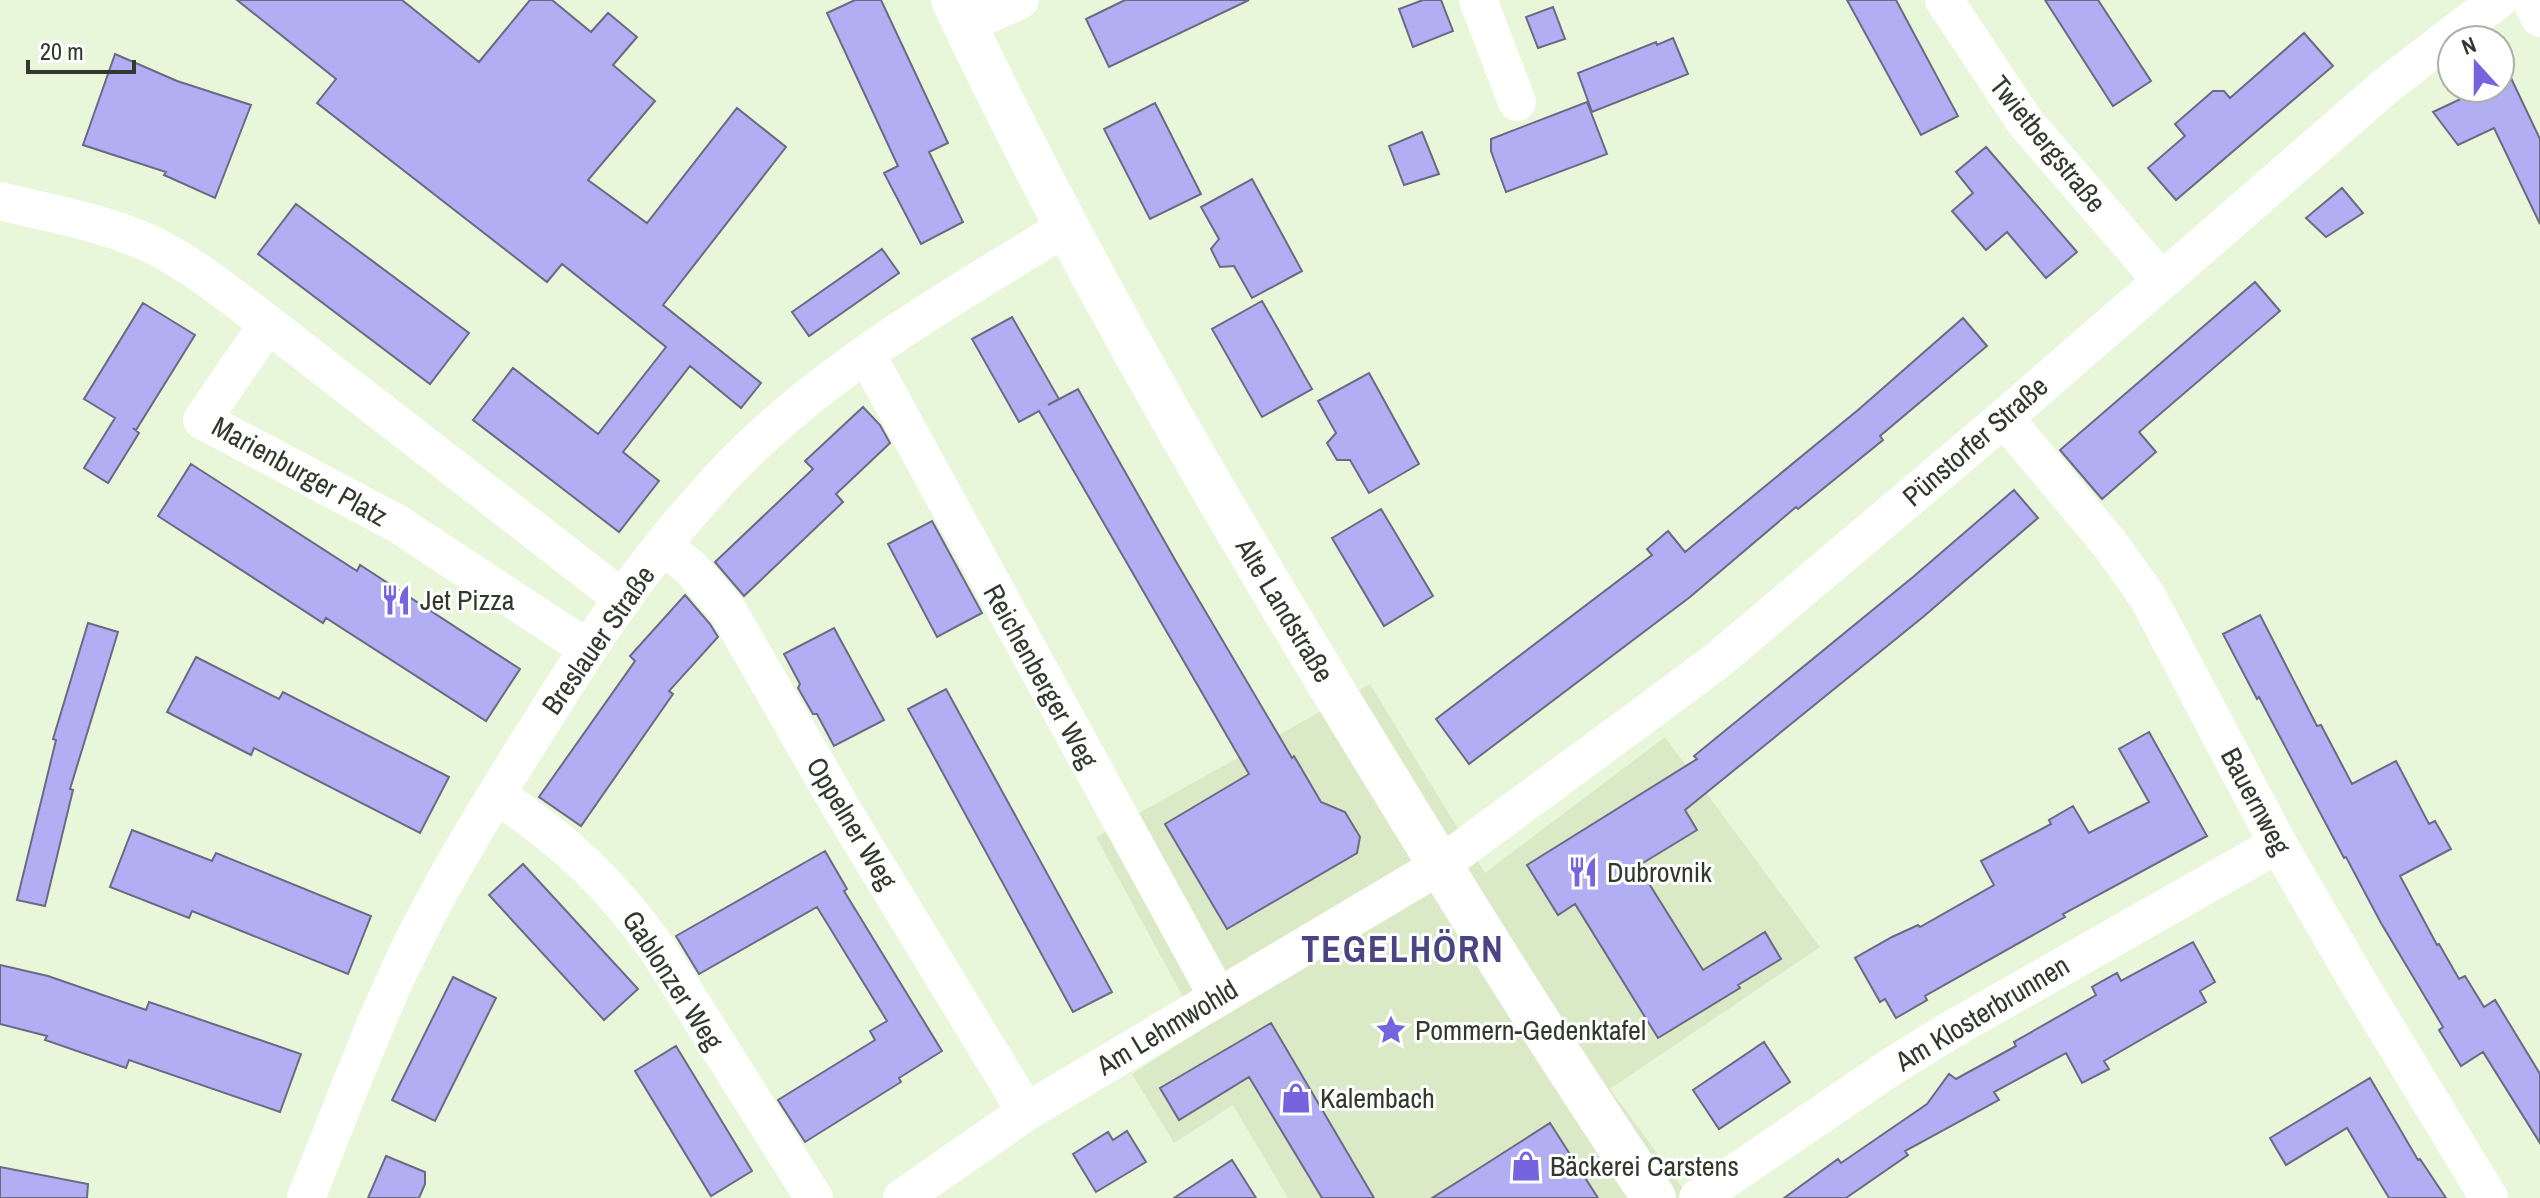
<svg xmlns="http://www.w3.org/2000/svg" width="2540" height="1198" font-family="'Archivo Narrow',sans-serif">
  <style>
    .built { fill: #daeac7 }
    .building { fill: #b2aef4; stroke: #6b6a85; stroke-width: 2 }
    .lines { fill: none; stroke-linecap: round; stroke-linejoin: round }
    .minor { stroke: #fff; stroke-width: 38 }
    .tertiary { stroke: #fff; stroke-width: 44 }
    .labels { text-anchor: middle; stroke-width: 6; stroke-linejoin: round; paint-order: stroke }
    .street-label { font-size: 28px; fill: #32382c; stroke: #fefefe }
    .poi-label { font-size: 28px; fill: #32382c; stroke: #fefefe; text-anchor: start }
    .district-label { font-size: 36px; font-weight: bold; letter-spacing: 2px; fill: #4a4482; stroke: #fefefe }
  </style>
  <rect width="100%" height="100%" fill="#e8f7d9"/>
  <path class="built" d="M 1370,684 L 1485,873 L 1665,737 L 1820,947 L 1610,1089 L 1690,1198 L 1288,1198 L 1233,1105 L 1174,1143 L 1132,1074 L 1201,1030 L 1096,837 Z"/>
  <path class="building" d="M 237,0 L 402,0 L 479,62 L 530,0 L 552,0 L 591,32 L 608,13 L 637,37 L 613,65 L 655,101 L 588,180 L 647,223 L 737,108 L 786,147 L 663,305 L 761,383 L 741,408 L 690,366 L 623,452 L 659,481 L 619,532 L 473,420 L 513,368 L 598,434 L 666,347 L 562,264 L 547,282 L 317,103 L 336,79 Z
    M 855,0 L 881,0 L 948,143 L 929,152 L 963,222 L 921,244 L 884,173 L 898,166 L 827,13 Z
    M 1125,0 L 1249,0 L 1109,67 L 1086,19 Z
    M 1423,0 L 1441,0 L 1453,31 L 1413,47 L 1399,9 Z
    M 1847,0 L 1896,0 L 1958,116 L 1921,135 Z
    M 2045,0 L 2098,0 L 2151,81 L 2113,106 Z
    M 1553,7 L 1565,39 L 1538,48 L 1526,17 Z
    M 2304,33 L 2333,66 L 2176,200 L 2148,168 L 2185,136 L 2175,124 L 2213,91 L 2224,91 L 2230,98 Z
    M 1673,38 L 1688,74 L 1592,112 L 1578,73 L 1656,42 L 1657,45 Z
    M 115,54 L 177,81 L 251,105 L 215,198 L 164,175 L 166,172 L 83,145 Z
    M 2510,76 L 2540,139 L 2540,224 L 2494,128 L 2458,145 L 2433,112 L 2484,88 L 2500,88 L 2500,81 Z
    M 1587,102 L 1607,154 L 1506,192 L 1491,151 L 1491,139 Z
    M 1155,103 L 1201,194 L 1150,219 L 1104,129 Z
    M 1422,132 L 1439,174 L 1404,185 L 1389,146 Z
    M 1986,147 L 2077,252 L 2046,278 L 2007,232 L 1986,250 L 1952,211 L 1973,193 L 1956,172 Z
    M 1252,179 L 1302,271 L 1252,298 L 1234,266 L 1220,267 L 1211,249 L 1219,239 L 1201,207 Z
    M 2342,188 L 2363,213 L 2326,237 L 2306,218 Z
    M 296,204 L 469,333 L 430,384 L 258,254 Z
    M 882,249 L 899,273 L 809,336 L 792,312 Z
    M 2255,282 L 2280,311 L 2139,432 L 2156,452 L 2102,499 L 2060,450 Z
    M 1262,301 L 1312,389 L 1262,417 L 1212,329 Z
    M 143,303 L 195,335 L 136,430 L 133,428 L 139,433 L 108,483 L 84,468 L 115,418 L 84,399 Z
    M 1012,317 L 1059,399 L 1048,405 L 1078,389 L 1178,565 L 1292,758 L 1294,756 L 1321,802 L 1345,812 L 1360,837 L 1357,853 L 1227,929 L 1165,824 L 1249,774 L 1039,411 L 1019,422 L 972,339 Z
    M 1963,318 L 1987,346 L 1880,436 L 1883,440 L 1798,509 L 1796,507 L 1690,597 L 1469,764 L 1436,719 L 1652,555 L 1647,549 L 1668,531 L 1685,552 L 1858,410 Z
    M 1369,373 L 1419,464 L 1369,493 L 1350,460 L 1337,460 L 1327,443 L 1336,433 L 1318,401 Z
    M 863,407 L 880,425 L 890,443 L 836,494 L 843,502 L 744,596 L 715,562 L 813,469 L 805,461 Z
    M 191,464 L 357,571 L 360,565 L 520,669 L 486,721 L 326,618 L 323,623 L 158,516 Z
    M 2014,490 L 2038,518 L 1923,617 L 1685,810 L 1697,830 L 1638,866 L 1703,970 L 1765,932 L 1781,959 L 1738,985 L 1740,988 L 1658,1038 L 1575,904 L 1558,915 L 1527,865 L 1697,759 L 1694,756 L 1913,577 Z
    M 1381,509 L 1433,596 L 1384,626 L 1332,538 Z
    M 932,521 L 982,613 L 937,637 L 888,544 Z
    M 685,595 L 710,624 L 718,637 L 669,691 L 673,694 L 581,826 L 539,797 L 635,661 L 630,656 Z
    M 2260,615 L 2317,726 L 2321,725 L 2352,784 L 2396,761 L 2429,824 L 2435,821 L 2451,849 L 2400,876 L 2437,945 L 2439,944 L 2459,979 L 2465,976 L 2484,1007 L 2495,1000 L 2540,1074 L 2540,1143 L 2483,1052 L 2461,1066 L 2439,1030 L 2443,1027 L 2381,923 L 2346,857 L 2344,858 L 2259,697 L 2257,699 L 2223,634 Z
    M 88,623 L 118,632 L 70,789 L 73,790 L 45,906 L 17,900 L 56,740 L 53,739 Z
    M 834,628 L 884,720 L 834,746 L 817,714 L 813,714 L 798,688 L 800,684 L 784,654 Z
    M 196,657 L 279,699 L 283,692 L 449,777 L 420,833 L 254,748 L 251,755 L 167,712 Z
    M 946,689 L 1112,992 L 1073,1012 L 908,709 Z
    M 2149,732 L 2207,836 L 2063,914 L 2065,917 L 1925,996 L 1927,1000 L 1896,1018 L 1885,999 L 1880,1002 L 1855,958 L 1892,937 L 1918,925 L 1920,927 L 1994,885 L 1981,861 L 2051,824 L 2049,820 L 2073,806 L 2089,833 L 2149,802 L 2119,749 Z
    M 132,830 L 212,861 L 216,853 L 371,916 L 348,974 L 192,911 L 189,918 L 110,887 Z
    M 825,851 L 847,889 L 844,891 L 942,1051 L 899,1078 L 901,1082 L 805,1142 L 778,1100 L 875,1040 L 870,1031 L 887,1021 L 817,907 L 699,974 L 676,936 Z
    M 523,864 L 638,989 L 604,1020 L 489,895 Z
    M 2193,942 L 2215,982 L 2200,991 L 2206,1002 L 2104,1061 L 2109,1069 L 2082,1083 L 2066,1053 L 1994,1092 L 1999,1100 L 1905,1151 L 1908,1155 L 1846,1198 L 1784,1198 L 1838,1159 L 1841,1163 L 1927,1104 L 1949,1074 L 1956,1079 L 2016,1046 L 2014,1042 L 2096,995 L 2092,987 L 2117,973 L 2121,981 Z
    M 0,965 L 48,976 L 146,1010 L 149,1002 L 301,1054 L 280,1112 L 129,1060 L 126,1068 L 45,1040 L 47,1036 L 0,1024 Z
    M 453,977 L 496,998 L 435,1121 L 392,1100 Z
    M 1271,1023 L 1317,1101 L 1374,1198 L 1322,1198 L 1249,1077 L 1179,1120 L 1160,1088 Z
    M 1764,1042 L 1790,1082 L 1719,1129 L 1693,1090 Z
    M 676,1046 L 752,1171 L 711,1196 L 635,1071 Z
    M 2370,1078 L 2418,1160 L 2420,1159 L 2446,1198 L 2389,1198 L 2347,1128 L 2286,1165 L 2270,1138 Z
    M 1550,1123 L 1598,1198 L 1432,1198 L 1478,1169 Z
    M 1127,1131 L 1146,1162 L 1096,1192 L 1073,1154 L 1108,1132 L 1113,1140 Z
    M 386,1156 L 425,1172 L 425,1184 L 419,1198 L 368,1198 Z
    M 1232,1160 L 1256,1198 L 1174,1198 Z
    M 0,1167 L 88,1184 L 87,1198 L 0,1198 Z"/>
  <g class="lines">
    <path class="minor" d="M 1478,0 L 1517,102
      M 1944,0 L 2025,122 L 2161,280
      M 2531,0 L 2540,18
      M 965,25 L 1020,0
      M 0,201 C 55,215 116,224 166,252 C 202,272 235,299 268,324
      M 866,354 L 1218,997
      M 2004,418 L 2109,543 L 2147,596 L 2278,844 L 2358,982 L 2489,1198
      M 664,547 L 690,567 L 728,611 L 843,811 L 1026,1112
      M 588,649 L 398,524 L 202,420 L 268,324 L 623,599
      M 496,795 C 563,838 612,885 658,950 L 814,1198
      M 306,1198 C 337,1121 365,1044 400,969 C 442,879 496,794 549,710 C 614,605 688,500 782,419 C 869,344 969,287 1066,227
      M 902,1198 L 1026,1112 L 1439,866 L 1640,718 L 1718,660 L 2004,418 L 2387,85 L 2498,0
      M 1698,1198 L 1891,1067 L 1949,1031 L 2278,844"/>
    <path class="tertiary" d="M 953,0 C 1066,240 1199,470 1337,697 C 1440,866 1543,1034 1654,1198"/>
  </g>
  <defs>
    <g id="restaurant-bare" transform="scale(2.4)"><path d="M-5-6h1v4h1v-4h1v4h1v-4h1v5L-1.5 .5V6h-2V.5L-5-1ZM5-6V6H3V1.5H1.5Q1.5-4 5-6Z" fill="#7664df" stroke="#fefefe" stroke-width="2.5" paint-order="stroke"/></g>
    <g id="sight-bare" transform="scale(2.4)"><path d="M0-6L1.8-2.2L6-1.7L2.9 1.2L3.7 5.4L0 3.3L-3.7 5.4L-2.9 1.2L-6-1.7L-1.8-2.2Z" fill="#7664df" stroke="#fefefe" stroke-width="2.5" paint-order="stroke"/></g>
    <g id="shop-bare" transform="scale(2.4)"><path d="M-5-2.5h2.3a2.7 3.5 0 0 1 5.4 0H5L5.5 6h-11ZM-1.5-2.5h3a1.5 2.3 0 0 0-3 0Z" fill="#7664df" stroke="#fefefe" stroke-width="2.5" paint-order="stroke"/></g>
  </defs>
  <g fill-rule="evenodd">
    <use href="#restaurant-bare" x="396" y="600"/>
    <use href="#restaurant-bare" x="1583" y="872"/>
    <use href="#sight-bare" x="1391" y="1030"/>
    <use href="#shop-bare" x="1296" y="1098"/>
    <use href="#shop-bare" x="1526" y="1166"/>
  </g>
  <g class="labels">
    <g class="street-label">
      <text transform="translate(2048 144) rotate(51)" y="10">Twietbergstraße</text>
      <text transform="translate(1975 441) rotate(-41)" y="10">Pünstorfer Straße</text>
      <text transform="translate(300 471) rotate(29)" y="10">Marienburger Platz</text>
      <text transform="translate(1285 610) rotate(59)" y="10">Alte Landstraße</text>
      <text transform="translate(598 640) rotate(-55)" y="10">Breslauer Straße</text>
      <text transform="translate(1041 676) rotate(61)" y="10">Reichenberger Weg</text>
      <text transform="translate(2256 801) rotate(62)" y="10">Bauernweg</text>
      <text transform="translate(852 823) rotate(59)" y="10">Oppelner Weg</text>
      <text transform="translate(673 980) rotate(57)" y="10">Gablonzer Weg</text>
      <text transform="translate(1982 1013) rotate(-31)" y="10">Am Klosterbrunnen</text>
      <text transform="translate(1167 1027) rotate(-31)" y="10">Am Lehmwohld</text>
    </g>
    <g class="poi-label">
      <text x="420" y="610">Jet Pizza</text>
      <text x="1607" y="882">Dubrovnik</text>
      <text x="1415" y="1040">Pommern-Gedenktafel</text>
      <text x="1320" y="1108">Kalembach</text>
      <text x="1550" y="1176">Bäckerei Carstens</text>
    </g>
    <g class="district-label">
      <text x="1403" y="962">TEGELHÖRN</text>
    </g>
  </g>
  <g transform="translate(2476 64) rotate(339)"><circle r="38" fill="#fefefe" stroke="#acafaa" stroke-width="2"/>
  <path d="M0-6L14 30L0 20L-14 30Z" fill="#7664df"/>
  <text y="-12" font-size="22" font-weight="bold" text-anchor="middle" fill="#32382c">N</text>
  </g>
  <path d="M28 60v12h106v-12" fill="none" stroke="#32382c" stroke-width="4"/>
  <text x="40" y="60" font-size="24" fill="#32382c" stroke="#fefefe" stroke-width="6" paint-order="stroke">20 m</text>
</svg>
